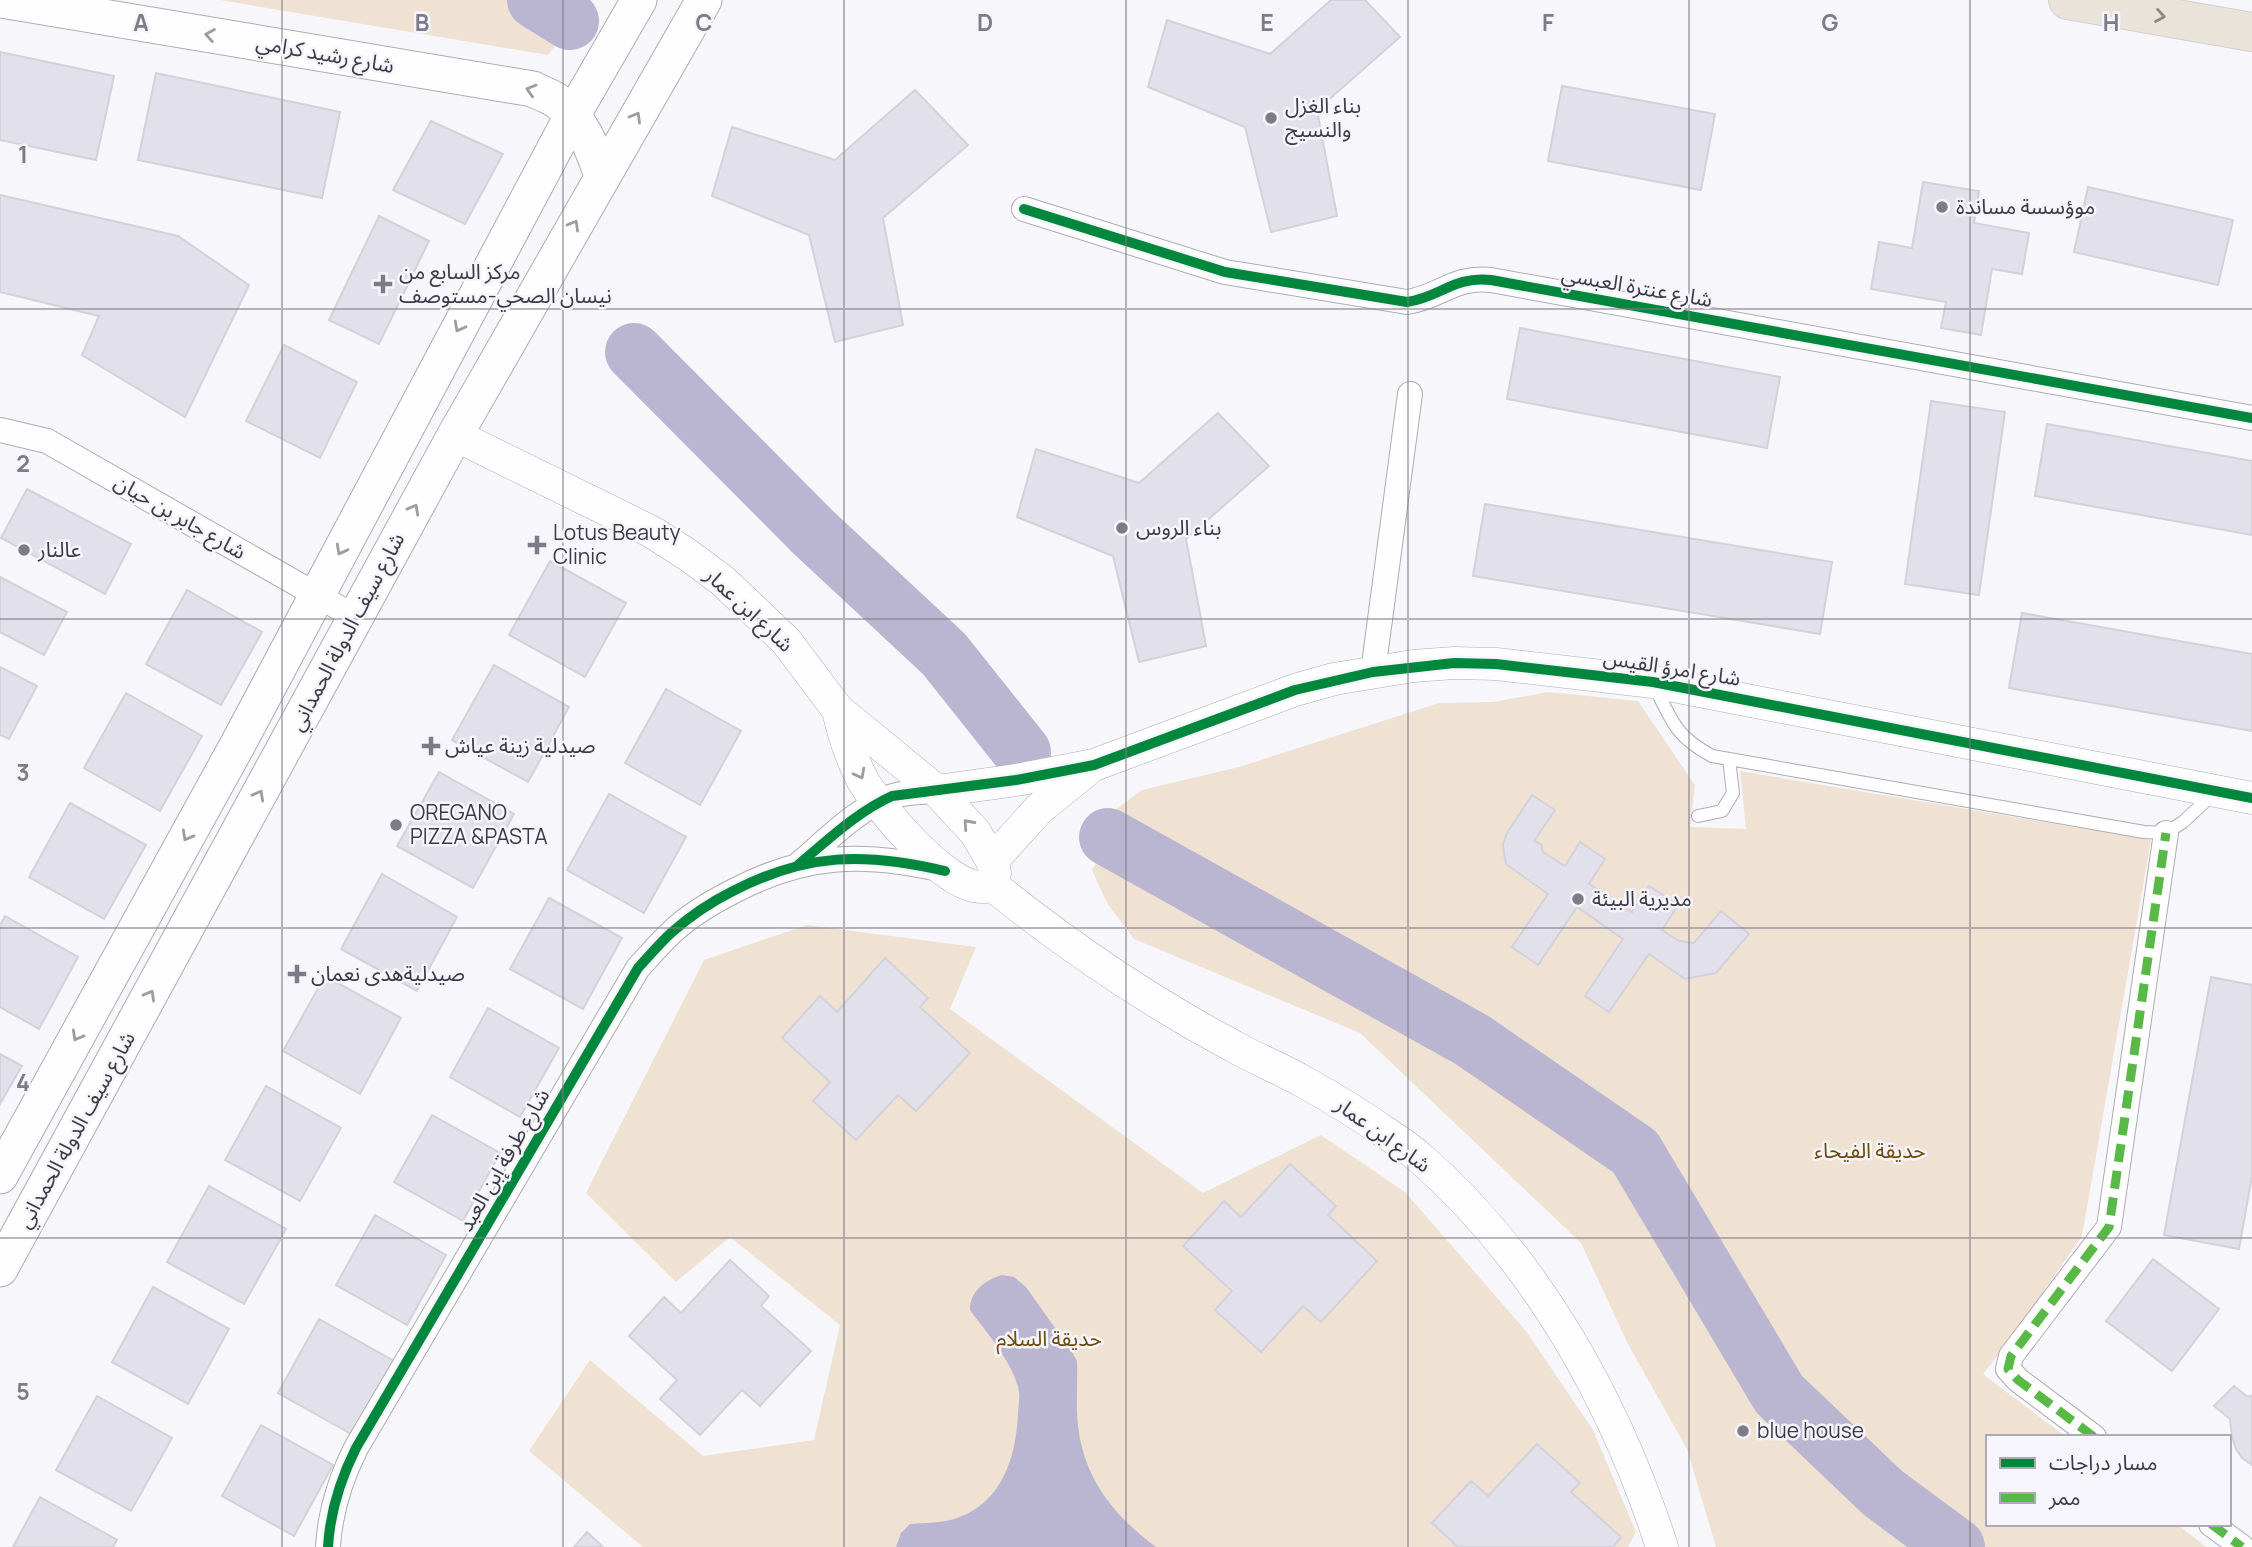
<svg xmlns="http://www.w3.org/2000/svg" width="2252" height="1547" font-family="Manrope,'Noto Sans Arabic',sans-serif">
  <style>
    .green { fill: #efe2d2 }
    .water { fill: #bab5d1 }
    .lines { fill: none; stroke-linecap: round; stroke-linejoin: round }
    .river { stroke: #bab5d1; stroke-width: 58 }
    .building { fill: #e2e0ea; stroke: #d3d1da; stroke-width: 2 }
    .service-casing { stroke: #adacb4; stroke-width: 14 }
    .minor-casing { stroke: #adacb4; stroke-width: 26 }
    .tertiary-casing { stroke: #adacb4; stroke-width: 33 }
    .secondary-casing { stroke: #adacb4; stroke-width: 37 }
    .trunk-casing { stroke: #d1d0d5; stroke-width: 40 }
    .service { stroke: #fefefe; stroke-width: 12 }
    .minor { stroke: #fefefe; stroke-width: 24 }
    .tertiary { stroke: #fefefe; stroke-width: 32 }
    .secondary { stroke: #fefefe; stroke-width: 35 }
    .trunk { stroke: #eae3da; stroke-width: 38 }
    .quiet { stroke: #58b947; stroke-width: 9; stroke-dasharray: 18 9; stroke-linecap: butt }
    .cycleway-casing { stroke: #f6f5fb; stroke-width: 15 }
    .cycleway { stroke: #00873e; stroke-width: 10 }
    .oneway { stroke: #8a8689 }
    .oneway2 { stroke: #9d9ca2 }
    .grid { fill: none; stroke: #7d7b86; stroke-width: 2; stroke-opacity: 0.55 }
    .poi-dot { fill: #7d7b86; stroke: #f6f5fb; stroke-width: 2.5 }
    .labels { text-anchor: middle; stroke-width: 5; stroke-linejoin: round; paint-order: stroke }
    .street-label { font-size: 21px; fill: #3c3947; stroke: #f6f5fb }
    .poi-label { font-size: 21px; fill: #3c3947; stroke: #f6f5fb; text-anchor: start }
    .park-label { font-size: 21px; fill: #6c4a0c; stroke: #f6f5fb }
    .grid-label { font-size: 23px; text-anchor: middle; font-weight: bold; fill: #7d7b86; stroke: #f6f5fb; stroke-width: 5; stroke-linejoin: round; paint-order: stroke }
  </style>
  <rect width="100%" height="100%" fill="#f7f6fa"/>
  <path class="green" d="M 220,0 L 589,0 L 548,55 Z
    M 1549,692 L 1638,701 L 1695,785 L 1690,827 L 1746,829 L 1740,771 L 2151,840 L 2082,1236 L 2009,1341 L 1983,1374 L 2066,1437 L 1988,1437 L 1988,1524 L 2177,1524 L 2206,1547 L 1716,1547 L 1687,1449 L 1629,1346 L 1581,1243 L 1360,1033 L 1134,939 L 1107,903 L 1092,870 L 1102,853 L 1474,1063 L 1598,1153 L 1623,1118 L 1458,1007 L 1141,842 L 1111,813 L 1142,790 L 1239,767 L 1439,703 L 1493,702 Z
    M 807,925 L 976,947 L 950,1009 L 1203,1193 L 1321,1135 L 1405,1192 L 1526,1331 L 1593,1430 L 1636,1532 L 1628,1547 L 643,1547 L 529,1451 L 590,1360 L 703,1456 L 814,1440 L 840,1325 L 730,1237 L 676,1282 L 586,1193 L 704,960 Z"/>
  <path class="water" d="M 1002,1275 L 1014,1277 L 1026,1287 L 1072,1352 L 1077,1361 C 1078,1385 1075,1410 1079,1433 C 1087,1483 1116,1517 1156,1547 L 896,1547 L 901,1533 L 910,1524 C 926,1523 942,1523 957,1518 C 1003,1502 1016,1456 1018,1414 C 1018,1407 1020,1399 1019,1392 C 1015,1365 986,1332 970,1310 C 970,1291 985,1280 1002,1275 Z"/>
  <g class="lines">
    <path class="river" d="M 536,0 L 570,21
      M 634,352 L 814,533 L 944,654 L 1022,752
      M 1108,837 L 1472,1040 L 1635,1152 L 1779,1394 L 1883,1493 L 1956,1547"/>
  </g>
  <path class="building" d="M 1331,0 L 1365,0 L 1400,37 L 1317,110 L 1337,216 L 1271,232 L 1245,127 L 1148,87 L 1167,20 L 1270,54 Z
    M 0,52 L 114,76 L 96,160 L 0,140 Z
    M 156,73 L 340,112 L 322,198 L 138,160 Z
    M 1562,86 L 1715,114 L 1701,190 L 1548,161 Z
    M 915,90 L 968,145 L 883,218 L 903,325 L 835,342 L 809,235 L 712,196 L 732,127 L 835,160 Z
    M 431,121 L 503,154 L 465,224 L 393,190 Z
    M 1923,182 L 1979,191 L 1974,223 L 2029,233 L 2022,274 L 1992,269 L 1981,335 L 1941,328 L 1946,302 L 1871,289 L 1879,242 L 1912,248 Z
    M 2088,187 L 2233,220 L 2218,285 L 2074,252 Z
    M 0,195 L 178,236 L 249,285 L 185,417 L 82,355 L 99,316 L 0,292 Z
    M 379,216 L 429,241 L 379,344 L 329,320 Z
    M 1520,328 L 1780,377 L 1767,448 L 1507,399 Z
    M 284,345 L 357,382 L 320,458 L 246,421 Z
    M 1931,401 L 2005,412 L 1979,595 L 1905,584 Z
    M 1218,413 L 1269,466 L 1186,539 L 1206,646 L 1139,662 L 1113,556 L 1017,517 L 1036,449 L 1139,483 Z
    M 2047,424 L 2252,461 L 2252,535 L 2035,496 Z
    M 27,489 L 131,544 L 105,594 L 1,538 Z
    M 1485,504 L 1832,562 L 1820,634 L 1473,576 Z
    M 550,561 L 626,603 L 585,677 L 509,635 Z
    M 0,577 L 67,612 L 44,655 L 0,632 Z
    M 187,590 L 262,632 L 221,705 L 146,664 Z
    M 2022,613 L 2252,654 L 2252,731 L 2009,688 Z
    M 494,665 L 569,707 L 528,782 L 452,740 Z
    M 0,667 L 37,686 L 9,739 L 0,735 Z
    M 666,689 L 741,731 L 700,805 L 625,763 Z
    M 126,693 L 202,736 L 160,811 L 84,768 Z
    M 439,772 L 514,814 L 473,888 L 397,846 Z
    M 609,794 L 686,837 L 644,913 L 567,870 Z
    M 1532,795 L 1555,810 L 1534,841 L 1541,844 L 1543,852 L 1565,866 L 1580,842 L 1605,859 L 1589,884 L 1632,912 L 1649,886 L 1678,905 L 1662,930 L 1679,941 L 1694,943 L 1721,911 L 1749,934 L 1716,973 L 1685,979 L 1649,954 L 1609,1012 L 1585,996 L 1623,939 L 1577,907 L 1538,965 L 1512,947 L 1548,894 L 1506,864 L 1504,854 L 1503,844 L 1507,833 Z
    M 70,803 L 146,845 L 104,919 L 29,877 Z
    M 382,874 L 457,917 L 417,991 L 341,949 Z
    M 549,898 L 622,938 L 583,1009 L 510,969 Z
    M 5,916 L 78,957 L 39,1029 L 0,1007 L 0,925 Z
    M 885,958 L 928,998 L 920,1007 L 970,1053 L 916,1111 L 898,1095 L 856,1140 L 813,1101 L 830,1082 L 782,1038 L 820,996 L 837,1012 Z
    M 325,976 L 401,1018 L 360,1094 L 283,1051 Z
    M 2211,977 L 2252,985 L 2252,1176 L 2239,1249 L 2164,1235 Z
    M 488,1008 L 559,1048 L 520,1117 L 450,1077 Z
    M 0,1054 L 22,1066 L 0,1104 Z
    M 266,1086 L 341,1128 L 300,1201 L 225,1160 Z
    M 432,1115 L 500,1153 L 463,1221 L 394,1182 Z
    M 1290,1164 L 1336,1206 L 1328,1215 L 1377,1261 L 1321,1322 L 1303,1306 L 1261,1352 L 1215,1310 L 1232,1291 L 1183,1246 L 1224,1201 L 1241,1217 Z
    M 209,1186 L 286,1229 L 244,1304 L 167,1262 Z
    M 375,1215 L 446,1255 L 407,1325 L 336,1285 Z
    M 2153,1259 L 2219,1309 L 2172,1371 L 2106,1321 Z
    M 730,1260 L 769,1296 L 761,1306 L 811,1351 L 760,1406 L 742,1390 L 700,1435 L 660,1399 L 677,1380 L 629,1336 L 664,1297 L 681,1313 Z
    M 153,1287 L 229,1329 L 188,1404 L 112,1362 Z
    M 319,1319 L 394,1361 L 353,1435 L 278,1393 Z
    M 2234,1386 L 2248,1397 L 2252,1395 L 2252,1465 L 2242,1458 L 2236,1449 L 2232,1437 L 2230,1419 L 2214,1406 Z
    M 97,1396 L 172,1438 L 131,1511 L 56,1470 Z
    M 261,1425 L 333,1465 L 294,1536 L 222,1496 Z
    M 1537,1444 L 1580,1483 L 1571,1492 L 1621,1537 L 1613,1547 L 1458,1547 L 1432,1523 L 1471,1481 L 1488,1496 Z
    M 40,1497 L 117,1540 L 113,1547 L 13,1547 Z
    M 587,1532 L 603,1547 L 574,1547 Z"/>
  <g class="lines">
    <g class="service-casing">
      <path id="service" d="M 1654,685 C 1672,721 1675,736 1712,756 L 2144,832 L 2166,833 L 2183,822 L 2212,795
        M 1698,816 L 1722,811 L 1733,793 L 1729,759"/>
    </g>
    <g class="minor-casing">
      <path id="minor" d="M 1024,209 L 1225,272 L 1407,302 C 1441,297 1453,276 1491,280 L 2252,418
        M 0,430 L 47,441 L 355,617
        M 1373,672 L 1410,394
        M 799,864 C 825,842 860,806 893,796 C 907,792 922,792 937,791
        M 2094,1437 L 2018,1380 L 2008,1369 L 2011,1356 L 2109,1227 L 2166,833
        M 2211,1524 L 2242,1547
        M 328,1547 C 330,1511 340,1480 356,1448 L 638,968 C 649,956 660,943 672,932 C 690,915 712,902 734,891 C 806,853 865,852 943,870"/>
    </g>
    <g class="tertiary-casing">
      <path id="tertiary" d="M 455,435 L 652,532 L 688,555 L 723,581 L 786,641 L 838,710 L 937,791 L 975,832 L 992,861 L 995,873 L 992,885
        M 838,710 C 843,733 850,755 861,777 C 876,806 947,889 982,887 C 985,887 989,886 992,885
        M 937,791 L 1016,780 L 1094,765 L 1295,690 L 1334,679 L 1413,666 L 1454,663 L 1496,664 L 1653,682 L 2252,798
        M 992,861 L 1039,809 L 1087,770
        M 992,885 C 1068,946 1147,1000 1233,1046 C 1256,1059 1281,1069 1304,1082 C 1333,1098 1362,1116 1389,1135 C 1399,1142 1410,1149 1419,1157 C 1536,1259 1615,1401 1662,1547"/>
    </g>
    <g class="secondary-casing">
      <path id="secondary" d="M 2,0 L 533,89 C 540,93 550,96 557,101 C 581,118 593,149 602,176
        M 0,1176 L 238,744 L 572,116 L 639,0
        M 0,1269 L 455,435 L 704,0"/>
    </g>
    <g class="trunk-casing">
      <path id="trunk" d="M 2068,0 L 2252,32"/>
    </g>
    <use href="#service" class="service"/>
    <use href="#minor" class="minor"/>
    <use href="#tertiary" class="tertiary"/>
    <use href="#secondary" class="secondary"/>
    <use href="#trunk" class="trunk"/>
    <path class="quiet" d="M 2094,1437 L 2018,1380 L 2008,1369 L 2011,1356 L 2109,1227 L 2166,833
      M 2211,1524 L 2242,1547"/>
    <g class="cycleway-casing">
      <path id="cycleway" d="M 1024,209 L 1225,272 L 1407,302 C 1441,297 1453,276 1491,280 L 2252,418
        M 799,864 C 828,840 857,812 892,796 L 1016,780 L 1094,765 L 1295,690 L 1373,672 L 1454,663 L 1496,664 L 1653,682 L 2252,798
        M 328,1547 C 330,1511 340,1480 356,1448 L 638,968 C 649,956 660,943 671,933 C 690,916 711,902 733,891 C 807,853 865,852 945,871"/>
    </g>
    <use href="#cycleway" class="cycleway"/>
  </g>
  <defs><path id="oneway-chevron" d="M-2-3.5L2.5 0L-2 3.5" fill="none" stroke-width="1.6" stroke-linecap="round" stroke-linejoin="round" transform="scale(1.75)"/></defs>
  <use class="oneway" href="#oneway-chevron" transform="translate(2160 16) rotate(10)"/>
  <g class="oneway2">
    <use href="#oneway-chevron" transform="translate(210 35) rotate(-170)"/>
    <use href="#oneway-chevron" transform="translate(531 90) rotate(-163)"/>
    <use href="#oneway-chevron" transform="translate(636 117) rotate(-60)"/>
    <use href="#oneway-chevron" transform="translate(574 225) rotate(-60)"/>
    <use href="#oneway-chevron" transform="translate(459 327) rotate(118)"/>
    <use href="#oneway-chevron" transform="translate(414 509) rotate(-61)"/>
    <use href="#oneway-chevron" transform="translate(341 550) rotate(118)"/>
    <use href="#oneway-chevron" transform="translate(860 774) rotate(63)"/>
    <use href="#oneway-chevron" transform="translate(259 795) rotate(-61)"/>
    <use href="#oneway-chevron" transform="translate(968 824) rotate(-132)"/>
    <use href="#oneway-chevron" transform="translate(187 836) rotate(119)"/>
    <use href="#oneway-chevron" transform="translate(150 995) rotate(-61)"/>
    <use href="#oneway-chevron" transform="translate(77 1036) rotate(119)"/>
  </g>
  <path class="grid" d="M 282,0 L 282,1547M 563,0 L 563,1547M 844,0 L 844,1547M 1126,0 L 1126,1547M 1408,0 L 1408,1547M 1689,0 L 1689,1547M 1970,0 L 1970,1547M 0,309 L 2252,309M 0,619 L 2252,619M 0,928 L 2252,928M 0,1238 L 2252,1238"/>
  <g class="poi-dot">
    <circle cx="1271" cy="118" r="7"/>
    <circle cx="1942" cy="207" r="7"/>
    <path d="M379.5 273.5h7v7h7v7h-7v7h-7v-7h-7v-7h7z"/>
    <circle cx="1122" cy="528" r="7"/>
    <path d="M533.5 534.5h7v7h7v7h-7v7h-7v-7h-7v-7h7z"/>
    <circle cx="24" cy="550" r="7"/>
    <path d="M427.5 735.5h7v7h7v7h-7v7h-7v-7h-7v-7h7z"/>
    <circle cx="396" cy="825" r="7"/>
    <circle cx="1578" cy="899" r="7"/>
    <path d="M293.5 963.5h7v7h7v7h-7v7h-7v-7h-7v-7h7z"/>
    <circle cx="1743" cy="1431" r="7"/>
  </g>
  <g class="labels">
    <g class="street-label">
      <text transform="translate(325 54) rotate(10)" y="7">شارع رشيد كرامي</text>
      <text transform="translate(1637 287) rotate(10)" y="7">شارع عنترة العبسي</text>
      <text transform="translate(180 517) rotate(30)" y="7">شارع جابر بن حيان</text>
      <text transform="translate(749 610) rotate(43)" y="7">شارع ابن عمار</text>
      <text transform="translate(347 632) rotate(-62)" y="7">شارع سيف الدولة الحمداني</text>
      <text transform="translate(1672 668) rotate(9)" y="7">شارع امرؤ القيس</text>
      <text transform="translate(76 1130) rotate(-61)" y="7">شارع سيف الدولة الحمداني</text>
      <text transform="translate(1383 1135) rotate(36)" y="7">شارع ابن عمار</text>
      <text transform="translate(504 1160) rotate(-60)" y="7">شارع طرفة إبن العبد</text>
    </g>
    <g class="poi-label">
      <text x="1285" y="113">بناء الغزل<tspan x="1285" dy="24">والنسيج</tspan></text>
      <text x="1956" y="214">موؤسسة مساندة</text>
      <text x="399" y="279">مركز السابع من<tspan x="399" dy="24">نيسان الصحي-مستوصف</tspan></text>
      <text x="1136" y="535">بناء الروس</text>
      <text x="553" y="540">Lotus Beauty<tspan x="553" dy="24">Clinic</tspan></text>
      <text x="38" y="557">عالنار</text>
      <text x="445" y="753">صيدلية زينة عياش</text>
      <text x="410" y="820">OREGANO<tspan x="410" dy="24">PIZZA &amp;PASTA</tspan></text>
      <text x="1592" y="906">مديرية البيئة</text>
      <text x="311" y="981">صيدليةهدى نعمان</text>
      <text x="1757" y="1438">blue house</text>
    </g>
    <g class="park-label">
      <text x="1870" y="1158">حديقة الفيحاء</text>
      <text x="1049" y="1346">حديقة السلام</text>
    </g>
  </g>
  <g class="grid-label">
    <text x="141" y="31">A</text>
    <text x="422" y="31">B</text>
    <text x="704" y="31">C</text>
    <text x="985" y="31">D</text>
    <text x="1267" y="31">E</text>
    <text x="1548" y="31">F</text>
    <text x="1830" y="31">G</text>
    <text x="2111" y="31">H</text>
    <text x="23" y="163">1</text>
    <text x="23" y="472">2</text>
    <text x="23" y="781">3</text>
    <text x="23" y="1091">4</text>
    <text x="23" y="1400">5</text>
  </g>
  <rect x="1986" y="1435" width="245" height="91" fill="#f6f5fb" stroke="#acaab3" stroke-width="2"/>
  <rect x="2000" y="1458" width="35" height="10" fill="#00873e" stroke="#acaab3" stroke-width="2"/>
  <text x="2049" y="1470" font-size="21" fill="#3c3947">مسار دراجات</text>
  <rect x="2000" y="1493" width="35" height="10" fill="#58b947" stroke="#acaab3" stroke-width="2"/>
  <text x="2049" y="1505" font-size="21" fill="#3c3947">ممر</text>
</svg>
